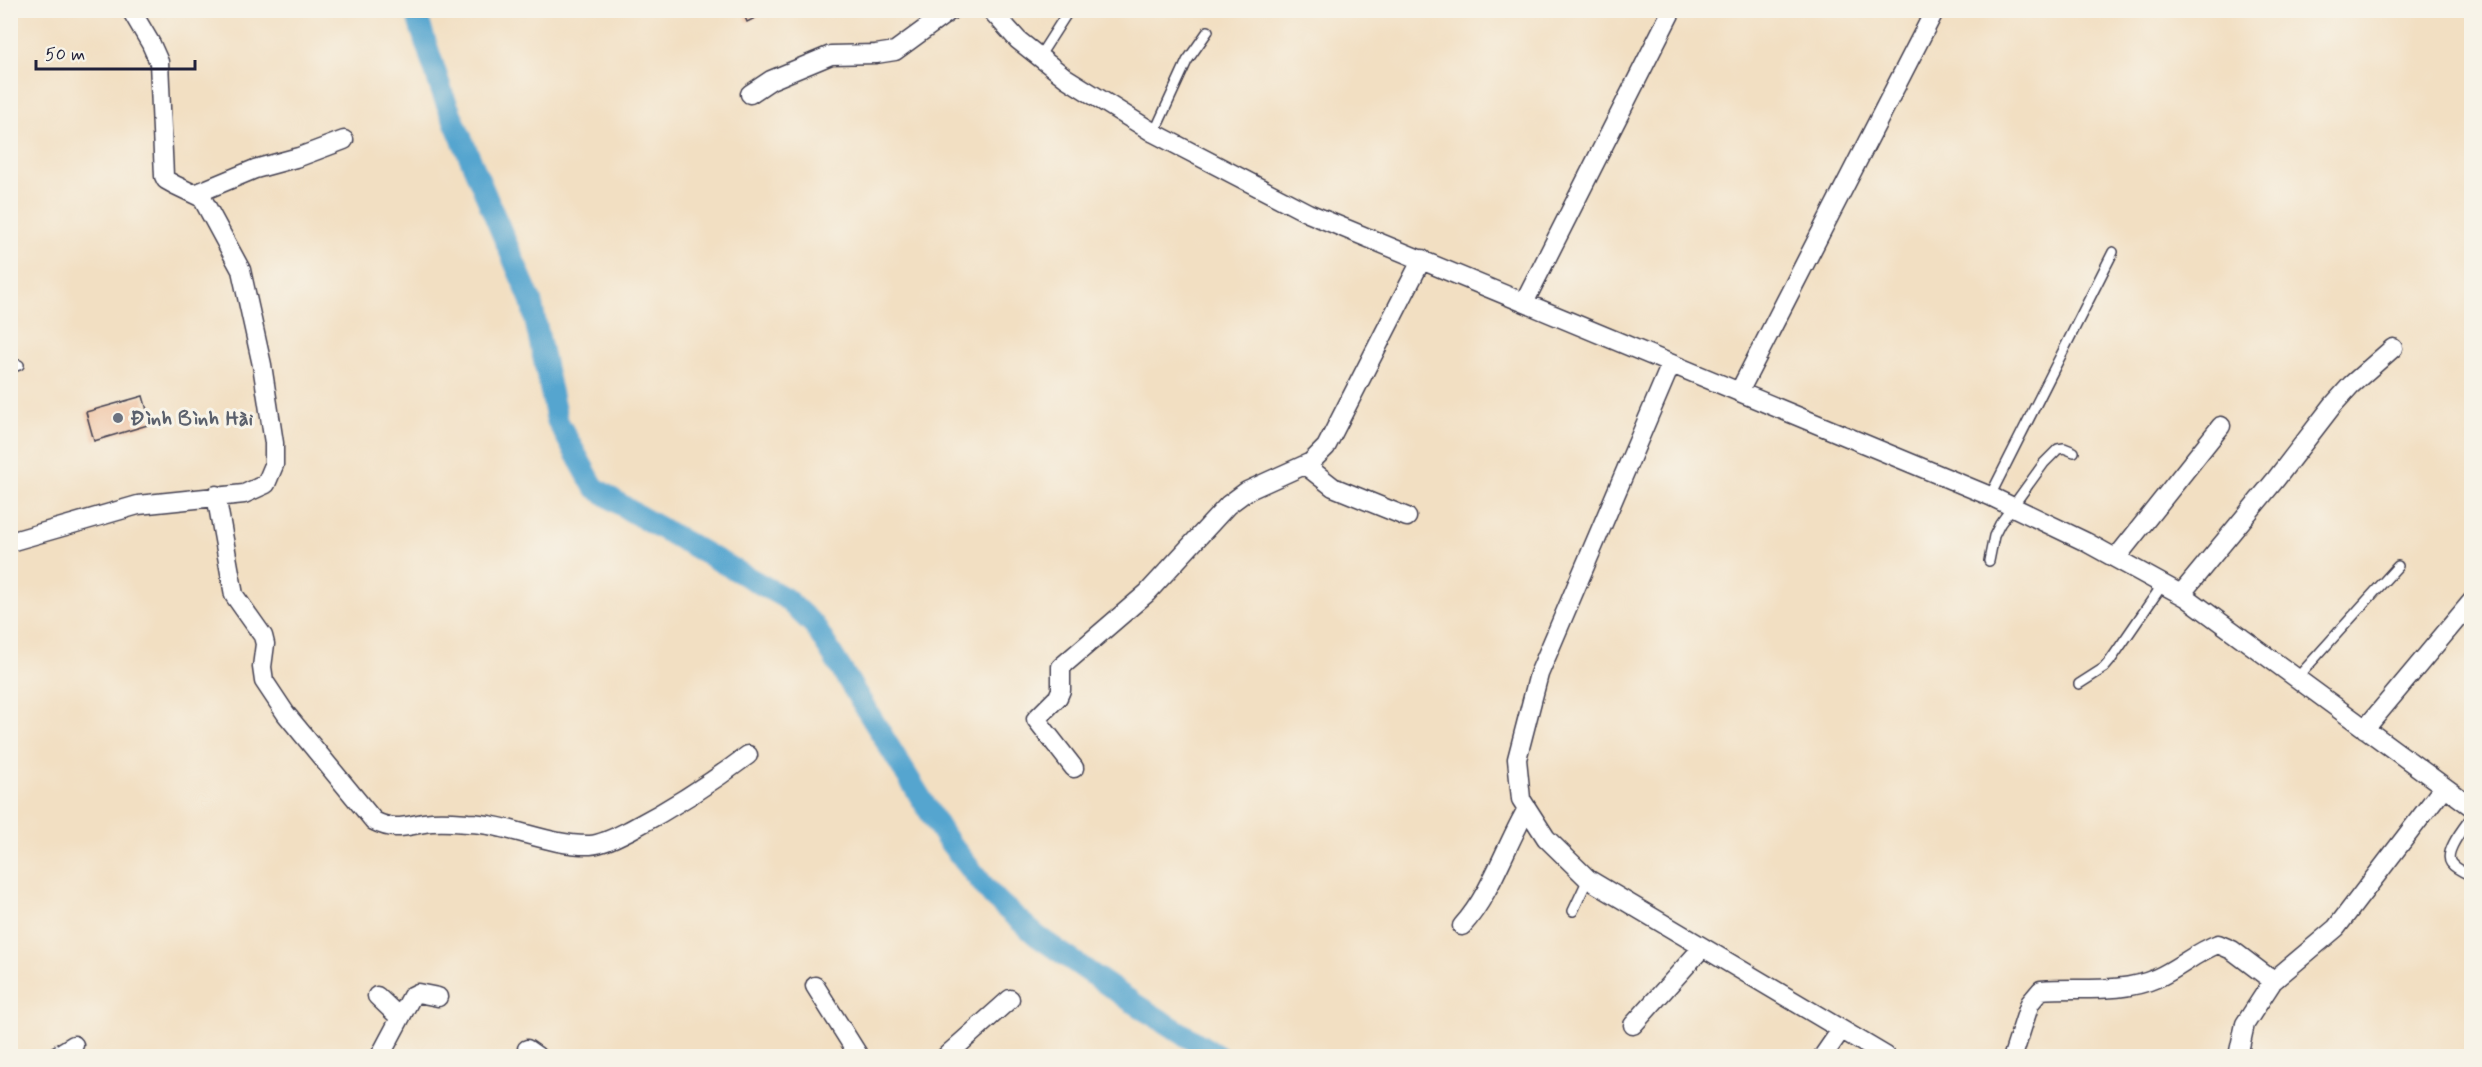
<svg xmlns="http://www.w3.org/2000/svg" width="2482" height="1067" font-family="Mynerve,sans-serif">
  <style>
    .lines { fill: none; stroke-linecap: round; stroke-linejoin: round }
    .canal { stroke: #54a5cf; stroke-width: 22 }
    .building { fill: #edb48d }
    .lane-casing { stroke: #413e4f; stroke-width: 12 }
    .street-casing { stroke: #413e4f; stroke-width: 21 }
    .lane { stroke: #fff; stroke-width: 9 }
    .street { stroke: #fff; stroke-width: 18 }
    .worship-dot { fill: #6b7280; stroke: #f7f3e8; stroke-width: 2 }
    .labels { text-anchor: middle; stroke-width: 6; stroke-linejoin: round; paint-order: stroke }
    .worship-label { font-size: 21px; font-weight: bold; fill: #5b616d; stroke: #f7f3e8; text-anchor: start }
  </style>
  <rect width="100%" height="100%" fill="#f7f3e8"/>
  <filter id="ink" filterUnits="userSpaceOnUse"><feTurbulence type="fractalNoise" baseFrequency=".0167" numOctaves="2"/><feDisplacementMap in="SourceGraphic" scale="12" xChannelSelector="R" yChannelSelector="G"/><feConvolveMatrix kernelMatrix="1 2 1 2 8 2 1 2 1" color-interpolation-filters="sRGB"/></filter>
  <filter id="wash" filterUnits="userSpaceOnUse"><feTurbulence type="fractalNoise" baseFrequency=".008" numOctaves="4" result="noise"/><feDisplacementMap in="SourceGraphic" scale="24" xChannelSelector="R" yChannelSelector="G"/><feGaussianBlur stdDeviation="1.35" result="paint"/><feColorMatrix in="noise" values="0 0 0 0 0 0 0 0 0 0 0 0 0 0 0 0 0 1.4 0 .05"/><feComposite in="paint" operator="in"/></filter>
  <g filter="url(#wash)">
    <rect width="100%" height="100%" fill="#f2dfc2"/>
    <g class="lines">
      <path class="canal" d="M 415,10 L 443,95 L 531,301 L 557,420 L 594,487 L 632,512 L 785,598 L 814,625 L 945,837 L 993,897 L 1037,936 L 1135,1004 L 1218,1056"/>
    </g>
    <g id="blocks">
      <path class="building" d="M 742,10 L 771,10 L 747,22 Z
        M 143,396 L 151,424 L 94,441 L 86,412 Z"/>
    </g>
  </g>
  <g filter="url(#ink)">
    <use href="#blocks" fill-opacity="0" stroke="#413e4f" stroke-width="1.5"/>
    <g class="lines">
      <g class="lane-casing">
        <path id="lane" d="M 1039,57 L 1069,10
          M 1154,133 L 1187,61 L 1208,31
          M 10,368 L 19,365
          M 1990,496 L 2113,252
          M 1989,561 L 1994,536 L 2000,524 L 2044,463 L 2058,449 L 2064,448 L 2074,452
          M 2296,679 L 2398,566
          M 2079,684 L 2104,668 L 2110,661 L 2163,584
          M 2472,816 C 2465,826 2443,852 2451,863 C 2455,869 2465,873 2472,876
          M 1573,911 L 1588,879"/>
      </g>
      <g class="street-casing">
        <path id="street" d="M 991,10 L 1018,40 L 1066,78 L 1154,133 L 1308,213 L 1990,496 L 2086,542 L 2186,597 L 2472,807
          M 750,94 L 771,80 L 831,55 L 876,54 L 895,51 L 951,10
          M 195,194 L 255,169 L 299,157 L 344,140
          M 1525,301 L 1672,10
          M 1671,364 L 1539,674 L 1517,759 L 1521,799 L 1546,838 L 1588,879 L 1886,1056
          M 1739,392 L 1935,10
          M 1305,465 L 1333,487 L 1407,517
          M 216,495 L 234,595 L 263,636 L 265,644 L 262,667 L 264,681 L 286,714 L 374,821 C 398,833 408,824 432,822 C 443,821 456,822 468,823 C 509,824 548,846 590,845 C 604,844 620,835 632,829 C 674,807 711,783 748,755
          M 10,542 L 138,505 L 244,494 L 266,484 L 274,465 L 274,443 L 262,365 L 241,270 L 202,198 L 175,185 L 166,180 L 164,176 L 159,62 L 151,44 L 131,10
          M 2116,558 L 2221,426
          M 2181,594 L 2276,479 L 2333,405 L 2351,385 L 2393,348
          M 2365,729 L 2472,601
          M 1074,768 L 1036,719 L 1058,697 L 1061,690 L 1061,667 L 1147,593 L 1228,505 L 1247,491 L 1311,462 L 1326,447 L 1422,259
          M 1462,926 C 1491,894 1505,847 1527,809
          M 815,986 L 859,1056
          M 377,996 L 400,1018
          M 1633,1025 L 1702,948
          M 527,1049 L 537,1056
          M 56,1056 L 74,1045
          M 380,1056 L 412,996 L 418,993 L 438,997
          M 946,1056 L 1010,999
          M 1823,1056 L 1841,1030
          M 2013,1056 L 2030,1003 L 2041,990 C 2079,987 2121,994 2157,978 C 2178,969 2196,952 2218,944 L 2232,950 L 2273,981
          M 2238,1056 L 2245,1024 L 2273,981 L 2336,928 L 2443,788"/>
      </g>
      <use href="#lane" class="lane"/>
      <use href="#street" class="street"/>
    </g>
  </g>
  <circle class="worship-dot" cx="118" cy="418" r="6"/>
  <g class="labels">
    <g class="worship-label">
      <text x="130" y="425">Đình Bình Hài</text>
    </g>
  </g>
  <rect width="2482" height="1067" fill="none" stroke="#f7f3e8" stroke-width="36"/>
  <path d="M36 60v9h159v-9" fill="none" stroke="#22223b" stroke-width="3"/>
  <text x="45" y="60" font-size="18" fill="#22223b" stroke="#f7f3e8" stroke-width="4.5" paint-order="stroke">50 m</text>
</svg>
